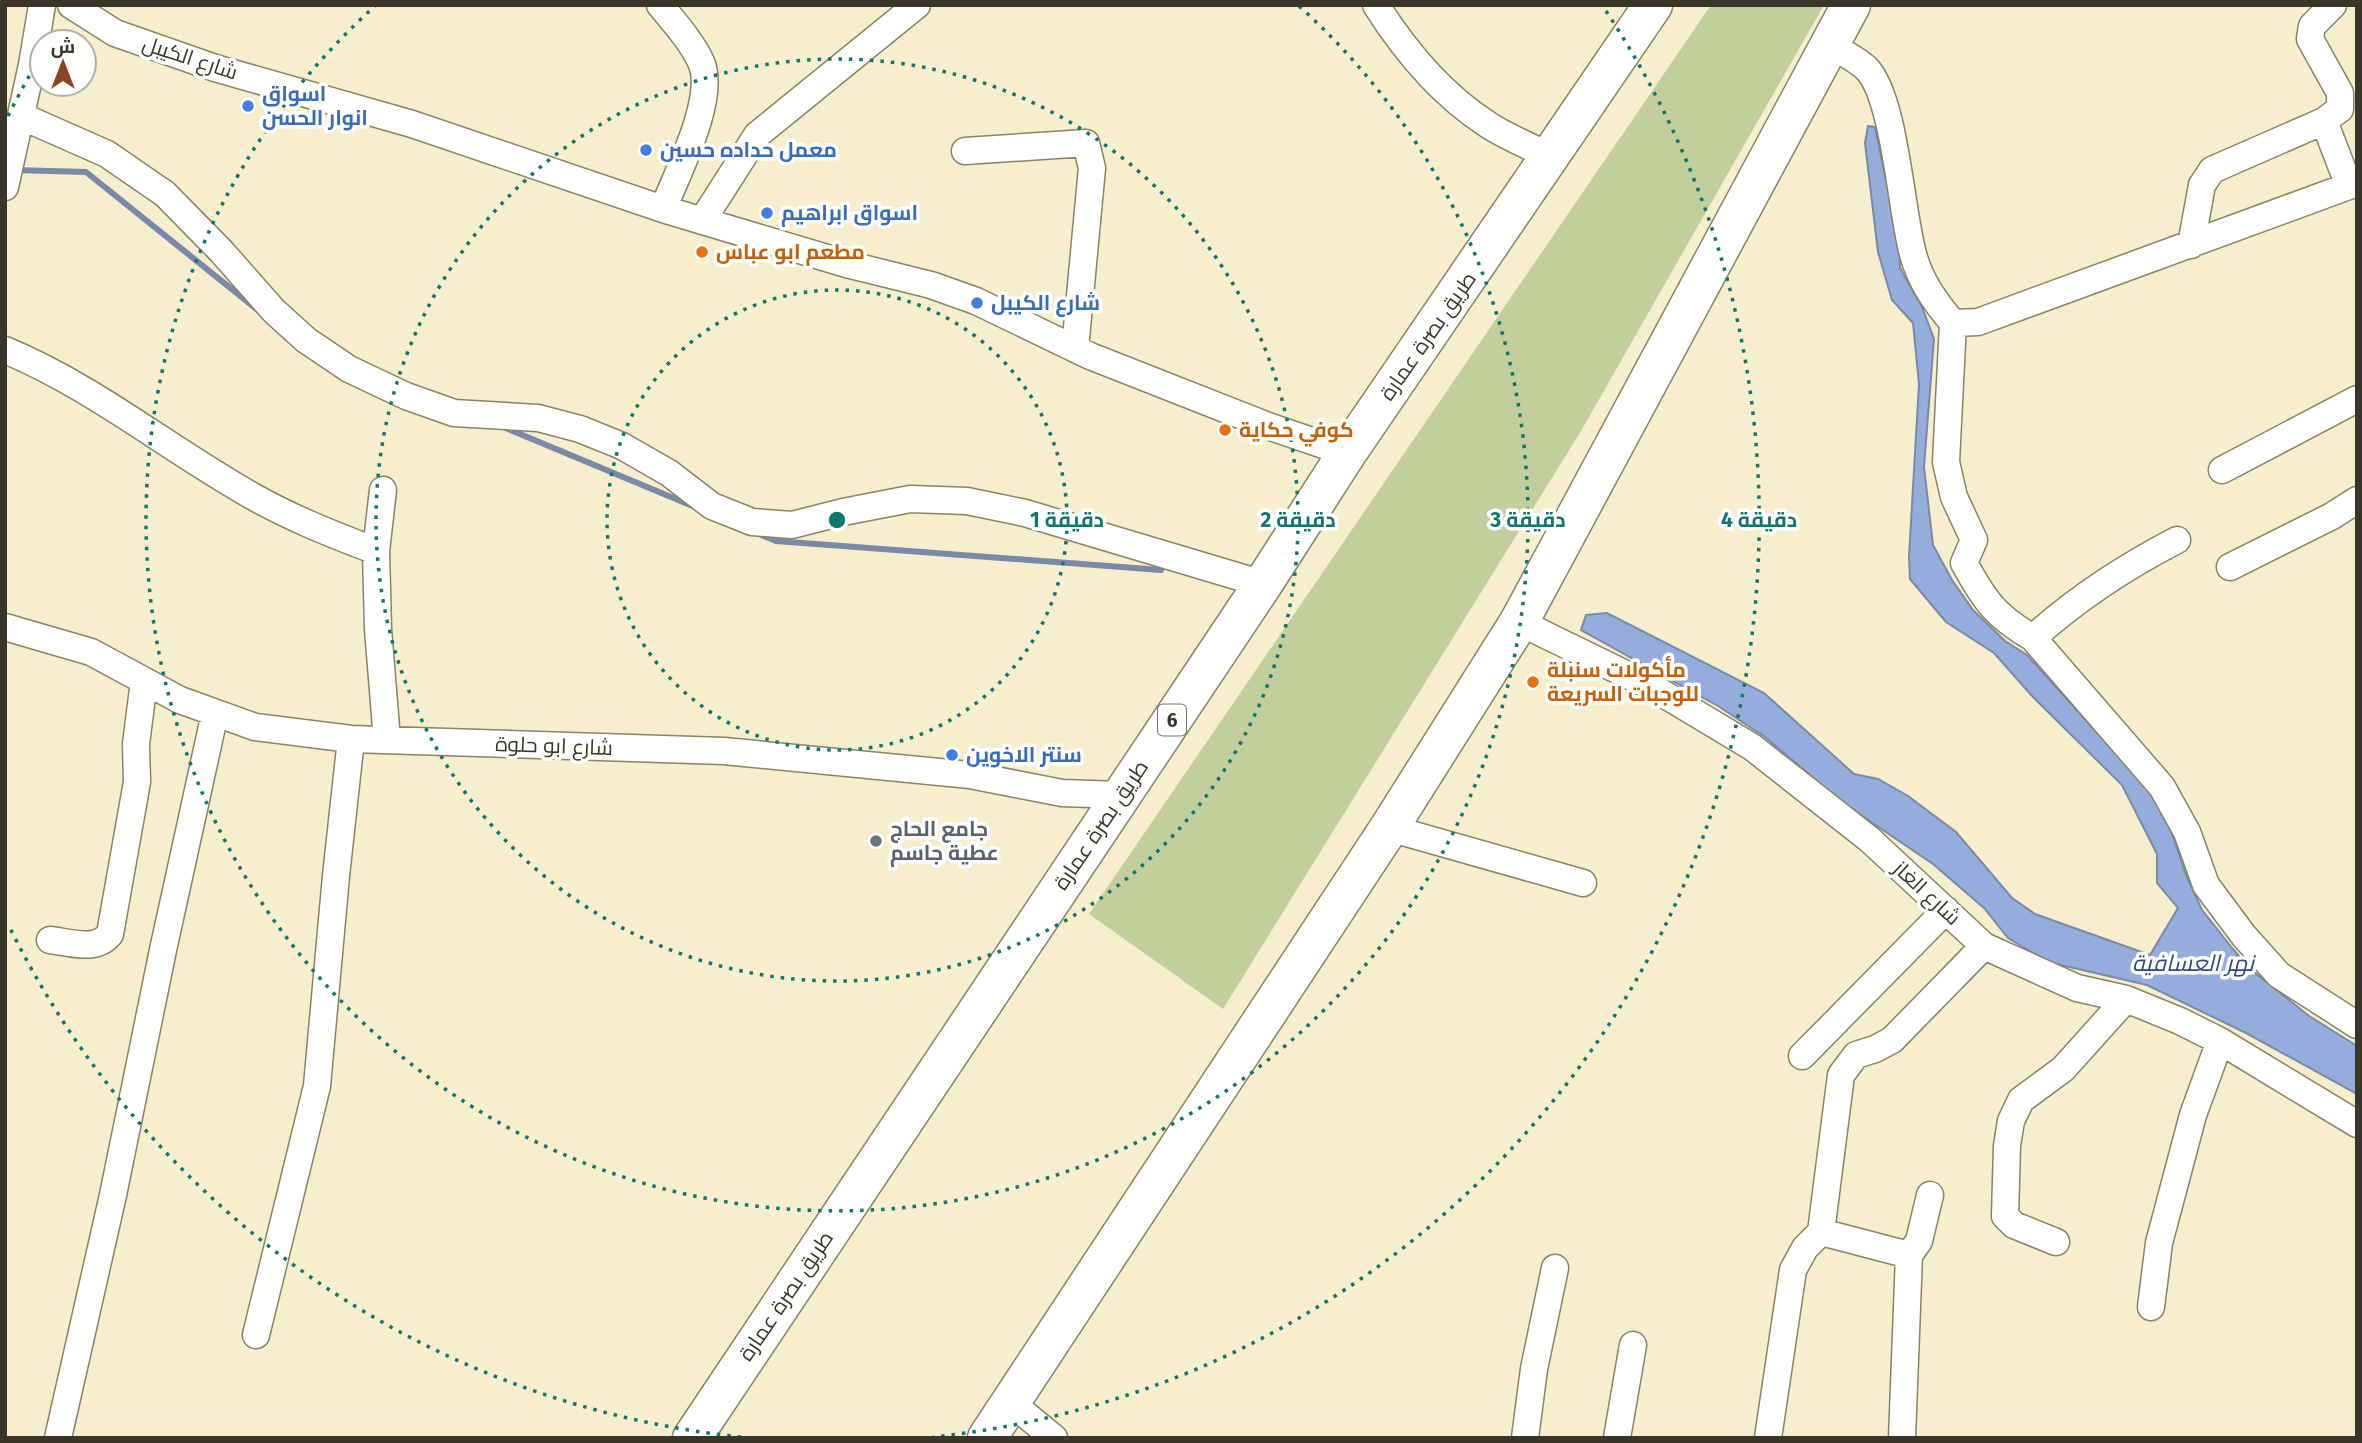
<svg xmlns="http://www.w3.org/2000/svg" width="2362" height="1443" font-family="'Fira Sans',Cairo,sans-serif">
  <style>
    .green { fill: #c3ce9d }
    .water { fill: #95addd; stroke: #7989a7; stroke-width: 2 }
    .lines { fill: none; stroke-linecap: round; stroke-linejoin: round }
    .stream { stroke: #7989a7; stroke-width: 6 }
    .minor-casing { stroke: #8a8364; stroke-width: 29 }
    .highway-casing { stroke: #8a8364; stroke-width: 41 }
    .minor { stroke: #fff; stroke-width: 26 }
    .highway { stroke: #fff; stroke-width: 38 }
    .ring { fill: none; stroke: #0f766e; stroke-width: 3.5; stroke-dasharray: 3.5 7 }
    .shop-dot { fill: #3f7fe0; stroke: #fff; stroke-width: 2.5 }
    .food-dot { fill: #e8710a; stroke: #fff; stroke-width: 2.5 }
    .worship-dot { fill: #6b7280; stroke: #fff; stroke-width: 2.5 }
    .labels { text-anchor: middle; stroke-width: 7; stroke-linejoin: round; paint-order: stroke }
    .shield { fill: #fff; stroke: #747269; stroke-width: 2 }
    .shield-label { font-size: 19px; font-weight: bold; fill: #393629 }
    .street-label { font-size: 21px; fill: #393629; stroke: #fff }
    .shop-label { font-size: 21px; font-weight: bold; fill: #366cbe; stroke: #fff; text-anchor: start }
    .food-label { font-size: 21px; font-weight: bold; fill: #c56008; stroke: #fff; text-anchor: start }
    .worship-label { font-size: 21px; font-weight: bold; fill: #5b616d; stroke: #fff; text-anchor: start }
    .water-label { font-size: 23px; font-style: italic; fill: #2f4884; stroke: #fff }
    .centre { fill: #0f766e; stroke: #fff; stroke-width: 3.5 }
    .ring-label { font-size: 21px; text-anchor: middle; font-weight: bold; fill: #0f766e; stroke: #fff; stroke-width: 7; stroke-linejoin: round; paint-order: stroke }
  </style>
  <rect width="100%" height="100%" fill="#f6eecd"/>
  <path class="green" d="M 1711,5 L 1824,5 L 1581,431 L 1223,1009 L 1089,914 Z"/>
  <path class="water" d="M 1868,126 L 1875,127 L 1899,243 L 1900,268 L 1922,307 L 1934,339 L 1924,467 L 1933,545 L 1952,580 L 1973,610 L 2005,641 L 2027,655 L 2155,797 L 2173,836 L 2186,875 L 2202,910 L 2233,949 L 2248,967 L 2309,1016 L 2357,1046 L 2357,1094 L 2246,1033 L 2147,985 L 2048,962 L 2008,938 L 1984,908 L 1933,864 L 1843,803 L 1765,737 L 1718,706 L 1581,630 L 1586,615 L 1607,613 L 1764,693 L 1854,774 L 1878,779 L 1908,796 L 1956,832 L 2012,898 L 2035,914 L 2150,955 L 2178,908 L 2157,883 L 2157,854 L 2122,785 L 2033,697 L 1994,653 L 1946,622 L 1910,579 L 1909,557 L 1919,384 L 1913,323 L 1892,300 L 1878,252 L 1865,143 Z"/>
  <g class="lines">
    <path class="stream" d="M 14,170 L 86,172 L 259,311
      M 501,426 L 695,507
      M 759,534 L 776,541 L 1161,570"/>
    <g class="minor-casing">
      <path id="minor" d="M 71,5 L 115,33 L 215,68 L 412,124 L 663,209 L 850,265 L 931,285 L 976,301 L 1090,356 L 1268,426 L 1347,453
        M 660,5 C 674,22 692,42 701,62 C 717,97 677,174 663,209
        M 1376,5 C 1405,51 1441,94 1487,124 C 1506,137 1530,146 1551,157
        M 1830,44 C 1841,52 1856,59 1866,68 C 1895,96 1901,212 1913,254 C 1920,281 1936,303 1953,323 L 1946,462 L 1954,497 L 1974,540 L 1964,563 C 1985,601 1995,616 2033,638 L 2162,787 L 2187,832 L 2206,885 L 2244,936 L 2279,975 L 2357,1025
        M 21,116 L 107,154 L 165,194 L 221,251 L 274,311 L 306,340 L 349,369 L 406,396 L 454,413 L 538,418 L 580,429 L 622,446 L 669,473 L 712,506 L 752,522 L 792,525 L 843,512 L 910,499 L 967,501 L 1025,513 L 1263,584
        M 2324,121 L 2349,186
        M 965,151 L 1086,143 L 1092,168 L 1075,349
        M 5,187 L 32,65 L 42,5
        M 702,221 L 757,135 L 917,5
        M 2191,245 L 2202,185 L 2212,170 L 2324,121 L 2340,109 L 2340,93 L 2310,39 L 2312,26 L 2333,5
        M 1953,323 L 1978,322 L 2357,183
        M 5,350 C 94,387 170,450 254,497 C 293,519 334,535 376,551
        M 2222,470 L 2357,399
        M 383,490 L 376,551 L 378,629 L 387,740
        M 2230,567 L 2332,516 L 2357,500
        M 1519,622 L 1652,687 L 1752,747 L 1869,839 L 1984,946 L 2077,988 L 2126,999 L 2180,1021 L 2220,1041 L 2357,1124
        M 5,627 L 91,652 L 180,700 L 255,727 L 351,739 L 724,751 L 970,775 L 1062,793 L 1121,795
        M 2033,638 C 2077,598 2125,567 2177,540
        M 1389,828 L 1583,883
        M 50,940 C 69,942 96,952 110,934 L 137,782 L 136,744 L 144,681
        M 1802,1056 L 1946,910
        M 1821,1232 L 1909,1255
        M 2056,1242 L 2014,1225 L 2005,1216 L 2007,1146 L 2011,1121 L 2021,1100 L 2063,1069 L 2126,999
        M 2151,1307 L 2159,1243 L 2193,1115 L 2220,1041
        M 256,1335 L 317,1086 L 336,876 L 351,739
        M 1009,1401 L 1054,1438
        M 58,1438 L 113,1195 L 163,950 L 215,713
        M 1525,1438 L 1534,1369 L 1555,1268
        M 1617,1438 L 1633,1345
        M 1768,1438 L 1793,1270 L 1805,1248 L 1821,1232 L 1841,1075 L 1856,1055 L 1875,1049 L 1892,1040 L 1984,946
        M 1902,1438 L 1909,1255 L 1919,1241 L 1930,1195"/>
    </g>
    <g class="highway-casing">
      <path id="highway" d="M 692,1438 L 1263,584 L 1347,453 L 1653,5
        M 987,1438 L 1389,828 L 1519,622 L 1851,5"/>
    </g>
    <use href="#minor" class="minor"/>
    <use href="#highway" class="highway"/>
  </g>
  <g class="ring">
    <circle cx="837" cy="520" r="230"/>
    <circle cx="837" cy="520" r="461"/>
    <path d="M1299 6A691 691 0 1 1 375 6"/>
    <path d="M741 1437A922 922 0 0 1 8 924M8 116A922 922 0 0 1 39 59M1606 11A922 922 0 0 1 933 1437"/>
  </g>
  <g class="shop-dot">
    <circle cx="248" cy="106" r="7"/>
    <circle cx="646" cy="150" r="7"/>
    <circle cx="767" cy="213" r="7"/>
    <circle cx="977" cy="303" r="7"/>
    <circle cx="952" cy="755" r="7"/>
  </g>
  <g class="food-dot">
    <circle cx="702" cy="252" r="7"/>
    <circle cx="1225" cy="430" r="7"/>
    <circle cx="1533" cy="682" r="7"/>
  </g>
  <circle class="worship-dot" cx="876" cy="841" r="7"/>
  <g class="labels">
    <rect class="shield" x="1158" y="704.5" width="28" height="31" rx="5"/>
    <g class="shield-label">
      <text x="1172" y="727">6</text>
    </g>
    <g class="street-label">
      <text transform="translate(190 58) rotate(18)" y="7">شارع الكيبل</text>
      <text transform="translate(1428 336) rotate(-55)" y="7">طريق بصرة عمارة</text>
      <text transform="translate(554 746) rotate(2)" y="7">شارع ابو حلوة</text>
      <text transform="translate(1101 825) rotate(-56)" y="7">طريق بصرة عمارة</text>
      <text transform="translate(1927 893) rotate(43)" y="7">شارع الغاز</text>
      <text transform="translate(786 1296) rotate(-56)" y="7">طريق بصرة عمارة</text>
    </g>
    <g class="shop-label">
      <text x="262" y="101">اسواق<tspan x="262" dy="24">انوار الحسن</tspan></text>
      <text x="660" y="157">معمل حداده حسين</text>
      <text x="781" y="220">اسواق ابراهيم</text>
      <text x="991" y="310">شارع الكيبل</text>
      <text x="966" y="762">سنتر الاخوين</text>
    </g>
    <g class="food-label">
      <text x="716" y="259">مطعم ابو عباس</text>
      <text x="1239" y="437">كوفي حكاية</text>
      <text x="1547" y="677">مأكولات سنبلة<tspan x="1547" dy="24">للوجبات السريعة</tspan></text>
    </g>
    <g class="worship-label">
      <text x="890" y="836">جامع الحاج<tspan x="890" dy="24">عطية جاسم</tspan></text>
    </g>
    <g class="water-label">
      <text x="2193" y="971">نهر العسافية</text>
    </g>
  </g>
  <circle cx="837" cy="520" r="10" class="centre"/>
  <g class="ring-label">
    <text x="1067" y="527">1 دقيقة</text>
    <text x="1298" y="527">2 دقيقة</text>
    <text x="1528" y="527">3 دقيقة</text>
    <text x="1759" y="527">4 دقيقة</text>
  </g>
  <rect width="2362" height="1443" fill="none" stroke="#393629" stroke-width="14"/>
  <g transform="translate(63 63)"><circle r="33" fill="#ffffff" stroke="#b0afa9" stroke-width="2"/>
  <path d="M0-5L12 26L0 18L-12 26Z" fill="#8d4425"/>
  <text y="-10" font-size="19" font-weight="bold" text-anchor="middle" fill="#393629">ش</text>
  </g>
</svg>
